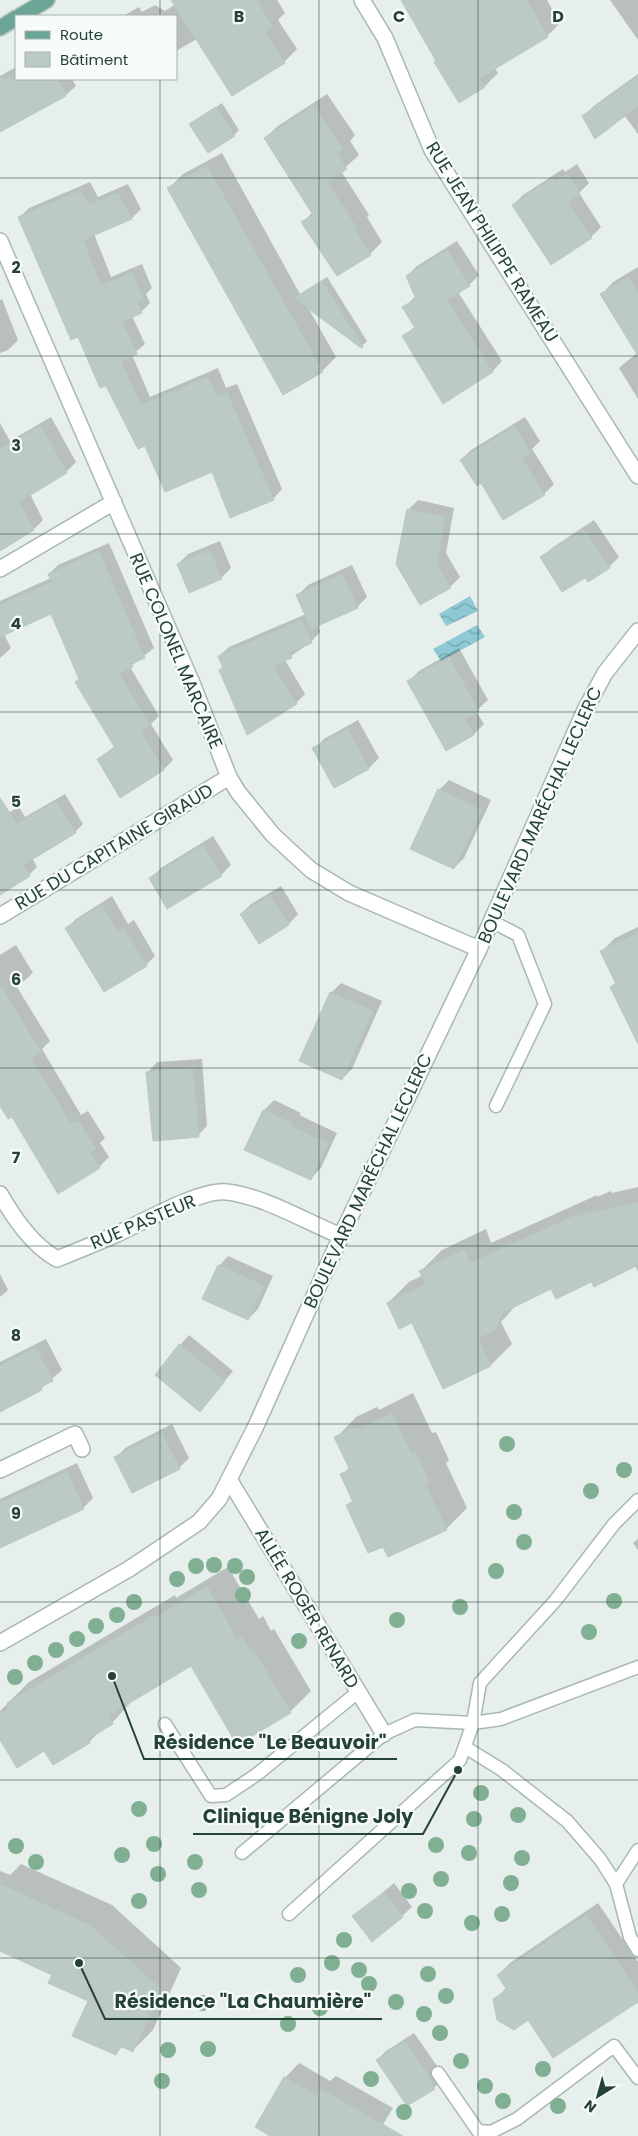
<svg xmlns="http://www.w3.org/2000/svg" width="638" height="2136" font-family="Poppins,sans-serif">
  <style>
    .water { fill: url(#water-waves) }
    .shadow { fill: #0003 }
    .building { fill: #bbcac4; stroke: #b8c9c2 }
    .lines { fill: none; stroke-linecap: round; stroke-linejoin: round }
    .service-casing { stroke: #a8b8b2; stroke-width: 15 }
    .minor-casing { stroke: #a8b8b2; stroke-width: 18 }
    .primary-casing { stroke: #c2cac8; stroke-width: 18 }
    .service { stroke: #fff; stroke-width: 12 }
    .minor { stroke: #fff; stroke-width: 15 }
    .primary { stroke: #6aa596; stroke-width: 15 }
    .tree { fill: #80af93 }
    .grid { fill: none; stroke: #24423a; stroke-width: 1; stroke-opacity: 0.55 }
    .labels { text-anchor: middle; stroke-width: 4.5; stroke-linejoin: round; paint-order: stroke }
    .street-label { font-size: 18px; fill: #24423a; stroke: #f7fbf9 }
    .grid-label { font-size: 16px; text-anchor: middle; font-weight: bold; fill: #24423a; stroke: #f7fbf9; stroke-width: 4.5; stroke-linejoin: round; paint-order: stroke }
    .leader { fill: none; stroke: #24423a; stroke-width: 2 }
    .callout-dot { fill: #24423a; stroke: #f7fbf9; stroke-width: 2 }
    .callout-label { font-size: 19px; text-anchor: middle; font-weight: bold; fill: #24423a; stroke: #f7fbf9; stroke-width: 4.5; stroke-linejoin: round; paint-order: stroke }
  </style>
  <defs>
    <pattern id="water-waves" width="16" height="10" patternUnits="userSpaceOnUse" patternTransform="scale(1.25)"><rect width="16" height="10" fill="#8ec9d4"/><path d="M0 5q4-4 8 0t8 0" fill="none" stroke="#74a5ad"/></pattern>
  </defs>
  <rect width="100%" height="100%" fill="#e6efeb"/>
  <path class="water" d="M 470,596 L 478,611 L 446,626 L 439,614 Z
    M 477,625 L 485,637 L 441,661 L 433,649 Z"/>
  <path class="shadow" d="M 182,0 L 277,0 L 285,13 L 278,20 L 297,49 L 284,62 L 197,39 L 176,51 L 176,16 L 123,16 L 139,7 L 142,12 L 155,5 L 165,11 Z
    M 444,0 L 547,0 L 560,23 L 547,36 L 494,67 L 498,73 L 485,86 L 459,101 L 437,60 Z
    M 610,0 L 638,0 L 638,40 Z
    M 16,67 L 16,79 L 72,79 L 76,86 L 66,95 L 0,131 L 0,76 Z
    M 638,74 L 638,134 L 624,115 L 583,116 L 595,105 Z
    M 327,94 L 355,135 L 350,141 L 359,155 L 341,171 L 369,215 L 367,217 L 382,242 L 370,254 L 303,222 L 313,212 L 265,138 L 278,126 Z
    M 222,103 L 239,130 L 234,135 L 191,124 Z
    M 222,153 L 300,294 L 327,277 L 367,341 L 361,347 L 307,306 L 336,357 L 322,371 L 169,188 L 183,174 Z
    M 577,164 L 589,183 L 579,193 L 601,227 L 591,237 L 513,205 L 523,195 L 563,169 L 565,172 Z
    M 90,182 L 98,197 L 128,184 L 141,209 L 132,218 L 94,234 L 111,277 L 142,264 L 152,288 L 146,294 L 150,303 L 141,312 L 132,316 L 145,344 L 132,355 L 150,397 L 218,368 L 226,388 L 237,384 L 282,489 L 273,499 L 212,470 L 146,445 L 78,336 L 19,218 L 29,208 Z
    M 457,241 L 479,275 L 469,285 L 458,292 L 502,361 L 493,371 L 404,337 L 415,326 L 403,308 L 416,296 L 407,276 L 417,266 Z
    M 638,267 L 638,399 L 619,368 L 637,353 L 602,294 L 613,282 Z
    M 2,299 L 18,340 L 8,350 L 0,353 L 0,300 Z
    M 51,417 L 76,462 L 66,472 L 30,494 L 43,520 L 33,530 L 0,550 L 0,423 L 10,441 Z
    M 525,417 L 540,441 L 532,449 L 554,484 L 544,494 L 504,519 L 481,482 L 461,460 L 471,450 Z
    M 418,500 L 454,508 L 446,553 L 460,577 L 450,587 L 420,603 L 408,510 Z
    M 594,520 L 619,557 L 609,567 L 542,558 L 552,548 Z
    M 220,541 L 231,568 L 221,578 L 178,564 L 188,554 Z
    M 109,543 L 154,648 L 130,667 L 159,716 L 151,724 L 173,760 L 164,769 L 120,796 L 98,759 L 115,746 L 80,678 L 52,612 L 4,634 L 11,648 L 0,658 L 0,601 L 51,578 L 49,574 L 58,565 Z
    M 352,565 L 367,597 L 357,607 L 318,625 L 320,632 L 311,642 L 285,660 L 305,694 L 296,703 L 221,670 L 223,667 L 219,656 L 229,647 L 306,614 L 298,595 L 308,585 Z
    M 459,648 L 488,700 L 476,711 L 484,724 L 474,734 L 446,749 L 409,681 L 419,671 Z
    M 358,720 L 379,758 L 369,768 L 334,787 L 314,749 L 324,739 Z
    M 449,780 L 491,800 L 464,858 L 454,868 L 439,790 Z
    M 65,794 L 83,824 L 75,832 L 32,858 L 37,867 L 29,875 L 0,893 L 0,817 L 19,807 L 25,817 Z
    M 213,836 L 231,865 L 221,875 L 151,878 L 161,868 Z
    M 281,886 L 298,914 L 289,924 L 259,943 L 241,914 L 251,904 Z
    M 112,896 L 128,924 L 134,920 L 155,956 L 146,965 L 67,928 L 76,919 Z
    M 638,927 L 638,1022 L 611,987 L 616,982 L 601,952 L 615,938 Z
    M 16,945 L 33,973 L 17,987 L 50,1041 L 42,1049 L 81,1115 L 88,1111 L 105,1138 L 100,1143 L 109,1157 L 99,1167 L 59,1192 L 12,1115 L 0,1103 L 0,955 Z
    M 341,983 L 382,1001 L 352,1069 L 342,1079 L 331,993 Z
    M 202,1059 L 207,1126 L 198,1135 L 148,1072 L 157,1062 Z
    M 274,1100 L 301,1113 L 299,1115 L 337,1133 L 321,1168 L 311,1178 L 246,1150 L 264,1110 Z
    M 638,1187 L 638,1272 L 635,1265 L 592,1280 L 551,1287 L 517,1304 L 501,1322 L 512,1344 L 491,1365 L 444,1387 L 413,1322 L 388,1303 L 409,1282 L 423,1275 L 421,1271 L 442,1250 L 486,1229 L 491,1243 L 597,1195 L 597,1197 L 611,1191 L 612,1193 Z
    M 228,1256 L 273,1276 L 258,1309 L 248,1319 L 219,1266 Z
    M 0,1274 L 8,1290 L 0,1297 Z
    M 189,1335 L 233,1371 L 200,1411 L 180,1345 Z
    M 46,1339 L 62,1370 L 41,1389 L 0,1410 L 0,1362 Z
    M 413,1393 L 432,1433 L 436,1432 L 449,1460 L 446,1463 L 467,1508 L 446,1529 L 384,1545 L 347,1506 L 354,1499 L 342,1475 L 350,1467 L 336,1438 L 356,1417 L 377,1407 L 379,1410 Z
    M 172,1424 L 189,1458 L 179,1468 L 116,1458 L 125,1448 Z
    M 77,1463 L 93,1498 L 83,1508 L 0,1547 L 0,1499 Z
    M 638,1539 L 638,1550 L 633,1543 Z
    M 228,1567 L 259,1619 L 263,1616 L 271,1631 L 274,1629 L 311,1691 L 290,1712 L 191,1665 L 132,1701 L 112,1723 L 102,1729 L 89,1742 L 53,1763 L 45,1750 L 0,1737 L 0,1711 L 29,1682 L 175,1595 L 176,1598 Z
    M 21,1864 L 112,1905 L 181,1968 L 153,2030 L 133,2050 L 123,2046 L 116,2054 L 89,2000 L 54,1974 L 0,1950 L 0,1871 L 10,1875 Z
    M 394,1883 L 412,1907 L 402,1916 L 354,1917 Z
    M 598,1903 L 638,1962 L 638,2000 L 528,2019 L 494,2000 L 507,1987 L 498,1975 L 510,1963 Z
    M 414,2033 L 442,2073 L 443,2079 L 434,2088 L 377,2060 L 386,2051 Z
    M 299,2063 L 330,2081 L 336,2076 L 393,2108 L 376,2136 L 273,2136 L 285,2078 Z"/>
  <path class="building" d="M 171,0 L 256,0 L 273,27 L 265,32 L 285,63 L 232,96 Z
    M 401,0 L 527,0 L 548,37 L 480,78 L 485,87 L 459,103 L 434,62 L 436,61 Z
    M 638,76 L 638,106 L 595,139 L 582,116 Z
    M 0,79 L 57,79 L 66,96 L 0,132 Z
    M 314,105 L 343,149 L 337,153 L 347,169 L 327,182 L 357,228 L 355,230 L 371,255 L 337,276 L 301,222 L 313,215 L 264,138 Z
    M 216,107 L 235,136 L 208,153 L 189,124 Z
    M 207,166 L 323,372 L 283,395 L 167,188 Z
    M 567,173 L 580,194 L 568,202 L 592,238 L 551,265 L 512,205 L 553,178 L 555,181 Z
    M 80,191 L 89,205 L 118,193 L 132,219 L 83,240 L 101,285 L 133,273 L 143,299 L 137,302 L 142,313 L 122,322 L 137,354 L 121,361 L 141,405 L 208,377 L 217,397 L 227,393 L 274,500 L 230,518 L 212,472 L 165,492 L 145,446 L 138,449 L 106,386 L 100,388 L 78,337 L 71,340 L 18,217 Z
    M 447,250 L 470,286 L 447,300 L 493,372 L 443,404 L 402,336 L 415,328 L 402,307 L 416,299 L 406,276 Z
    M 629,277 L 638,292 L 638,356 L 600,294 Z
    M 322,281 L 363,347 L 361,348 L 294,298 Z
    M 41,426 L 67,473 L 19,502 L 34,530 L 0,551 L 0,449 Z
    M 515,426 L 530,452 L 522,458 L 545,495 L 503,520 L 481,483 L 477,486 L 460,460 Z
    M 407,509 L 445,517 L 437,563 L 451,588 L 420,605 L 396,564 Z
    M 584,529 L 610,568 L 588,582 L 585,578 L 562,592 L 540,557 Z
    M 210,550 L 222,579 L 189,593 L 177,564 Z
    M 99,551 L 145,658 L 131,664 L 133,667 L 119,673 L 150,726 L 141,732 L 164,770 L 120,798 L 97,759 L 115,748 L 75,682 L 79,679 L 51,614 L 0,637 L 0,605 L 52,582 L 48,574 Z
    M 342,574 L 358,608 L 311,629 L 296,595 Z
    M 302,620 L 312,643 L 290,652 L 292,658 L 273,666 L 297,704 L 247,735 L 219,670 L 223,668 L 218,656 Z
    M 449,657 L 479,711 L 465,719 L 474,735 L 446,751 L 407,681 Z
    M 348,729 L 369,769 L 334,788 L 312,748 Z
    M 438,789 L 482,810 L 454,869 L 410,849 Z
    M 0,798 L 17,824 L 56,801 L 76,833 L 23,865 L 30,876 L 0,895 Z
    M 203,845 L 222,876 L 167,909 L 149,878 Z
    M 270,895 L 289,925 L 259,944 L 240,914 Z
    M 102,905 L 118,932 L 124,929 L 147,966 L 104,992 L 65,928 Z
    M 638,933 L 638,1044 L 610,987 L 616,984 L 600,951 Z
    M 0,985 L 41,1052 L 31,1058 L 71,1124 L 78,1120 L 96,1149 L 90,1152 L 100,1168 L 58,1194 L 12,1117 L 8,1119 L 0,1106 Z
    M 330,992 L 373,1011 L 342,1080 L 299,1061 Z
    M 193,1068 L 199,1137 L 153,1141 L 146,1072 Z
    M 263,1110 L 292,1123 L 290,1126 L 328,1143 L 311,1180 L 244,1150 Z
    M 638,1202 L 638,1265 L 594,1287 L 591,1282 L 556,1299 L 551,1289 L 502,1313 L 496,1330 L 478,1338 L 491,1366 L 443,1389 L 412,1323 L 399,1329 L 387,1303 L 426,1284 L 419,1271 L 465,1249 L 470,1263 L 576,1215 L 577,1217 L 590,1211 L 591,1213 Z
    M 218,1265 L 264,1286 L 248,1320 L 202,1299 Z
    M 179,1344 L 225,1381 L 200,1412 L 155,1375 Z
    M 36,1348 L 53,1381 L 41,1387 L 42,1390 L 0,1412 L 0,1366 Z
    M 392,1413 L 411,1453 L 415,1451 L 429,1482 L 425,1484 L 447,1530 L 388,1557 L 383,1547 L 368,1553 L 346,1505 L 353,1502 L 340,1474 L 350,1470 L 334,1437 L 356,1427 L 358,1430 Z
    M 162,1433 L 180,1469 L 132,1493 L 114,1457 Z
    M 67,1472 L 84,1509 L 0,1548 L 0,1503 Z
    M 207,1586 L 237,1639 L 242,1636 L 250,1651 L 253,1649 L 291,1713 L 237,1745 L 191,1666 L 108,1716 L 113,1724 L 88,1739 L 90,1743 L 53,1765 L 44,1751 L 17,1768 L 0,1740 L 0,1714 L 10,1708 L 7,1703 L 154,1615 L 155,1618 Z
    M 0,1884 L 91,1926 L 161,1989 L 133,2052 L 120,2046 L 116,2055 L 72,2036 L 88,2001 L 48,1983 L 52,1975 L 0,1951 Z
    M 384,1892 L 403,1917 L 372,1942 L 352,1916 Z
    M 586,1915 L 638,1992 L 638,2002 L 553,2058 L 528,2020 L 514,2030 L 497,2020 L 493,1999 L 507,1990 L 497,1975 Z
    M 405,2041 L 433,2083 L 432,2085 L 435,2089 L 407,2106 L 376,2060 Z
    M 284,2077 L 316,2095 L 321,2089 L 403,2136 L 270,2136 L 255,2127 Z"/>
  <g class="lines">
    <g class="service-casing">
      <path id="service" d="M 491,921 L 518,935 L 545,1004 L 496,1106
        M 165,1724 L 211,1796 L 226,1795 L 256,1775 L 358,1692
        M 465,1747 L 502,1770 L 567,1821 L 600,1859 L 616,1884 L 630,1937 L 638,1950
        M 242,1853 L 384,1734 L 415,1720 L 473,1723 L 501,1719 L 638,1667
        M 616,1884 L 638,1850
        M 289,1914 L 460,1760 L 473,1723 L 480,1683 L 555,1601 L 614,1524 L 638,1500
        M 438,2073 L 478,2131 L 491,2132 L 517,2119 L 614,2046 L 638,2078"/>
    </g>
    <g class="minor-casing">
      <path id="minor" d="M 362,0 L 385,38 L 432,150 L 638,476
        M 0,241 L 192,683 L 229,777 L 238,792 L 273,835 L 311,870 L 349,893 L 479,949
        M 0,569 L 114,502
        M 0,916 L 229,777
        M 0,1194 C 14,1218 32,1245 57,1259 C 77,1251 97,1243 117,1234 C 141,1223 202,1188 227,1192 C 266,1197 304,1221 341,1236
        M 0,1470 L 75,1434 L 82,1449
        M 230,1481 L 384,1734
        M 0,1643 L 129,1569 L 199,1522 L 219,1499 L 255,1428 L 341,1236 L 479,949 L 585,710 L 605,673 L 638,631"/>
    </g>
    <g class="primary-casing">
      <path id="primary" d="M 20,16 L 47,0
        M 0,28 L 16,18"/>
    </g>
    <use href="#service" class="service"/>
    <use href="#minor" class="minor"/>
    <use href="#primary" class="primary"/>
  </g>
  <g class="tree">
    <circle cx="507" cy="1444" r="8"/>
    <circle cx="624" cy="1470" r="8"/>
    <circle cx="591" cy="1491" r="8"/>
    <circle cx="514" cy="1512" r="8"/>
    <circle cx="524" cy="1542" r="8"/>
    <circle cx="214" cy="1565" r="8"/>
    <circle cx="196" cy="1566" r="8"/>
    <circle cx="235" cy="1566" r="8"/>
    <circle cx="496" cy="1571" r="8"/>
    <circle cx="247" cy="1577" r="8"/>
    <circle cx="177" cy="1579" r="8"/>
    <circle cx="243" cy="1595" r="8"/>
    <circle cx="614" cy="1601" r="8"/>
    <circle cx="134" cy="1602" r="8"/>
    <circle cx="460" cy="1607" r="8"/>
    <circle cx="117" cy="1615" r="8"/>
    <circle cx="397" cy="1620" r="8"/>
    <circle cx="96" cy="1626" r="8"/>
    <circle cx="589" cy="1632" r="8"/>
    <circle cx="77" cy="1639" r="8"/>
    <circle cx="299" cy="1641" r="8"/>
    <circle cx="56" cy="1650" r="8"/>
    <circle cx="35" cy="1663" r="8"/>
    <circle cx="15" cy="1677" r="8"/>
    <circle cx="481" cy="1793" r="8"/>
    <circle cx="139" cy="1809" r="8"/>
    <circle cx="518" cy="1815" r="8"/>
    <circle cx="474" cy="1819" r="8"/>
    <circle cx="154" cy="1844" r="8"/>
    <circle cx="436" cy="1845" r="8"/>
    <circle cx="16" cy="1846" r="8"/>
    <circle cx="469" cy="1853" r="8"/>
    <circle cx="122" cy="1855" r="8"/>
    <circle cx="522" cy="1858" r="8"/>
    <circle cx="36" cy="1862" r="8"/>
    <circle cx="195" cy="1862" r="8"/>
    <circle cx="158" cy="1874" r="8"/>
    <circle cx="441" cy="1879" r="8"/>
    <circle cx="511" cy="1883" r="8"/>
    <circle cx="199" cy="1890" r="8"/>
    <circle cx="409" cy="1891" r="8"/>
    <circle cx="139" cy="1901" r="8"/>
    <circle cx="425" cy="1911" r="8"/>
    <circle cx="502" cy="1914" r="8"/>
    <circle cx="472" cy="1923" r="8"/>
    <circle cx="344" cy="1940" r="8"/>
    <circle cx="332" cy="1963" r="8"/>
    <circle cx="359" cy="1970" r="8"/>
    <circle cx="428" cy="1974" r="8"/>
    <circle cx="298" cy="1975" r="8"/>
    <circle cx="369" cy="1984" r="8"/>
    <circle cx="446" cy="1996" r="8"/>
    <circle cx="396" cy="2002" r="8"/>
    <circle cx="202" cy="2003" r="8"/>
    <circle cx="320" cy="2008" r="8"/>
    <circle cx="424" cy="2014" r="8"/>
    <circle cx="288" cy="2024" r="8"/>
    <circle cx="440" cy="2033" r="8"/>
    <circle cx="208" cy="2049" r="8"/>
    <circle cx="168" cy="2050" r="8"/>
    <circle cx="461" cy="2061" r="8"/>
    <circle cx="543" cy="2069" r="8"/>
    <circle cx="371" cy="2079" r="8"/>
    <circle cx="162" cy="2081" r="8"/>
    <circle cx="485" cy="2086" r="8"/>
    <circle cx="503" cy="2101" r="8"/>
    <circle cx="558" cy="2106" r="8"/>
    <circle cx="404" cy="2112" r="8"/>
  </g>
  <path class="grid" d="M 160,0 L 160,16M 319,0 L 319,2136M 478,0 L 478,2136M 160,79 L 160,2136M 0,178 L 638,178M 0,356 L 638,356M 0,534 L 638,534M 0,712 L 638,712M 0,890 L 638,890M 0,1068 L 638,1068M 0,1246 L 638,1246M 0,1424 L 638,1424M 0,1602 L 638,1602M 0,1780 L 638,1780M 0,1958 L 638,1958"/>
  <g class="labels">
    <g class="street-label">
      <text transform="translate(492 242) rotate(58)" y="6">RUE JEAN PHILIPPE RAMEAU</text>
      <text transform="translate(176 651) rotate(67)" y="6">RUE COLONEL MARCAIRE</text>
      <text transform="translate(540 815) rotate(-66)" y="6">BOULEVARD MARÉCHAL LECLERC</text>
      <text transform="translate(114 847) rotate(-31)" y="6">RUE DU CAPITAINE GIRAUD</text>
      <text transform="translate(368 1181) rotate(-65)" y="6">BOULEVARD MARÉCHAL LECLERC</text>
      <text transform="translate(143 1222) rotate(-23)" y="6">RUE PASTEUR</text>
      <text transform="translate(307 1608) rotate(59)" y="6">ALLÉE ROGER RENARD</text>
    </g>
  </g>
  <g class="grid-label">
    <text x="239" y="22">B</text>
    <text x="399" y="22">C</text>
    <text x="558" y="22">D</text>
    <text x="16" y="273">2</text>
    <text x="16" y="451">3</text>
    <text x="16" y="629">4</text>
    <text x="16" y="807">5</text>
    <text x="16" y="985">6</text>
    <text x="16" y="1163">7</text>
    <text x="16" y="1341">8</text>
    <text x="16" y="1519">9</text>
  </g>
  <path class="leader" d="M112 1676L144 1759H397M458 1770L423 1834H193M79 1963L105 2019H382"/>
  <g class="callout-dot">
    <circle cx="112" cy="1676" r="5"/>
    <circle cx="458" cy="1770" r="5"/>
    <circle cx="79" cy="1963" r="5"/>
  </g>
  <g class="callout-label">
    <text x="270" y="1749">Résidence "Le Beauvoir"</text>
    <text x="308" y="1823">Clinique Bénigne Joly</text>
    <text x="243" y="2008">Résidence "La Chaumière"</text>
  </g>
  <rect x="15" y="15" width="162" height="65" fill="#f7fbf9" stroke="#a3b1ad"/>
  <rect x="25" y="31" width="25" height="8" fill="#6aa596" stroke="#a3b1ad"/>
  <text x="60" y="40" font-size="15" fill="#24423a">Route</text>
  <rect x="25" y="52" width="25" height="15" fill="#bbcac4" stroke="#a3b1ad"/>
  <text x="60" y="65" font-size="15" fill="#24423a">Bâtiment</text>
  <g transform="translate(598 2096) rotate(217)" stroke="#f7fbf9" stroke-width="4" paint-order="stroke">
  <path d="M0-4L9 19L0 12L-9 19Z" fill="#24423a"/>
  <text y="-8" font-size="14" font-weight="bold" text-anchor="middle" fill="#24423a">N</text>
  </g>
</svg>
